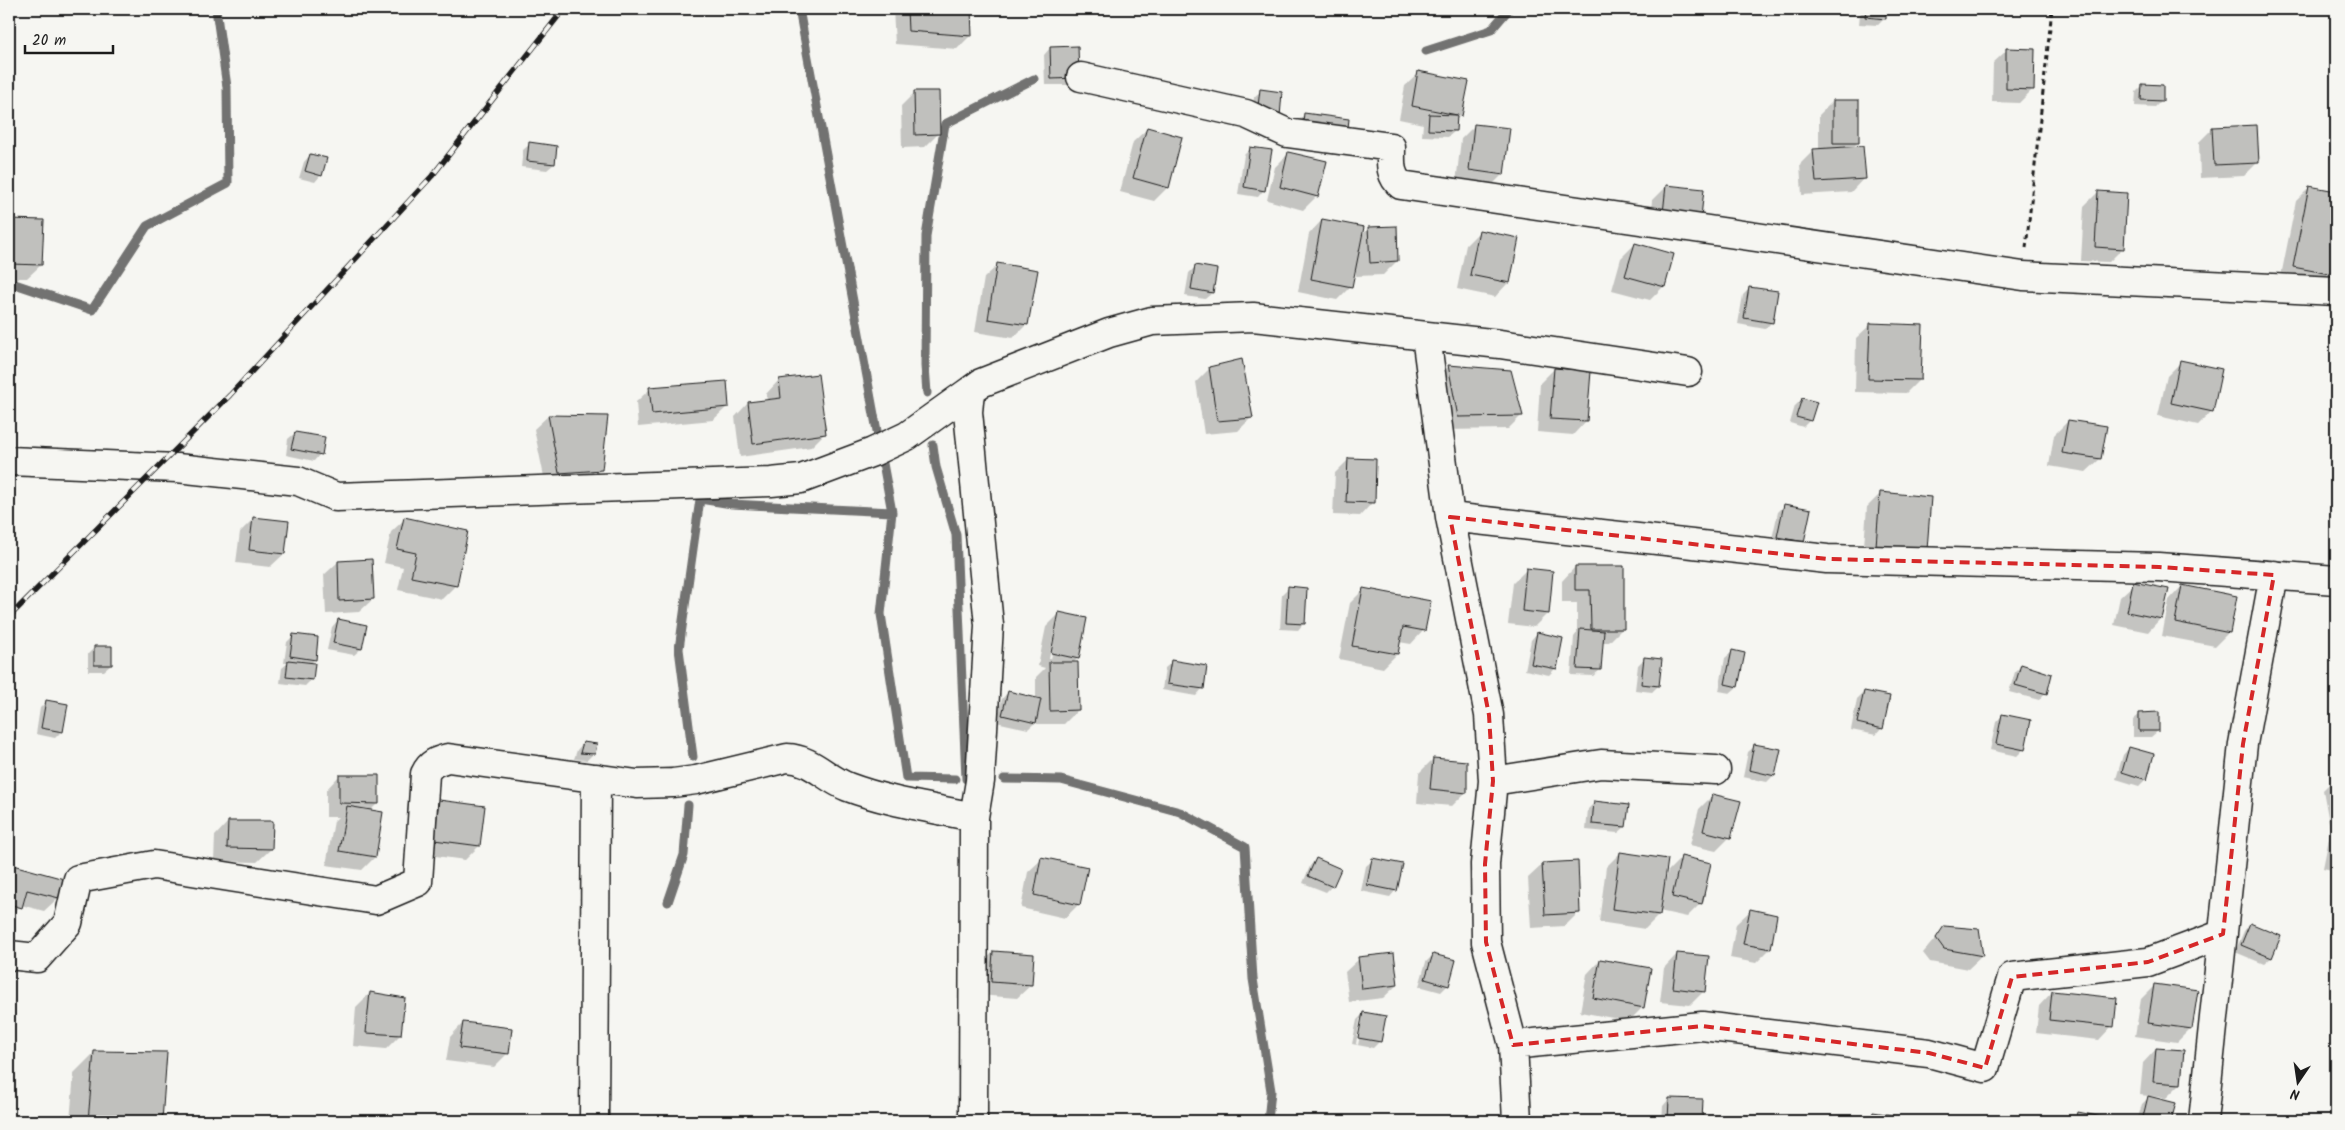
<svg xmlns="http://www.w3.org/2000/svg" width="2345" height="1130" font-family="Kalam,sans-serif">
  <style>
    .shadow { fill: #0003; fill-rule: evenodd }
    .lines { fill: none; stroke-linecap: round; stroke-linejoin: round }
    .stream { stroke: #727271; stroke-width: 9 }
    .building { fill: #c0c0bd; stroke: #1c1c1c }
    .minor-casing { stroke: #1c1c1c; stroke-width: 31 }
    .path { stroke: #1c1c1c; stroke-width: 3; stroke-dasharray: 5 4; stroke-linecap: butt }
    .minor { stroke: #f6f6f2; stroke-width: 28 }
    .rail-casing { stroke: #1c1c1c; stroke-width: 5.5 }
    .rail { stroke: #f6f6f2; stroke-width: 4; stroke-dasharray: 11; stroke-linecap: butt }
    .marked { fill: none; stroke: #d62828; stroke-width: 4; stroke-dasharray: 10 6; stroke-linejoin: round }
  </style>
  <rect width="100%" height="100%" fill="#f6f6f2"/>
  <filter id="ink" filterUnits="userSpaceOnUse"><feTurbulence type="fractalNoise" baseFrequency=".02" numOctaves="2"/><feDisplacementMap in="SourceGraphic" scale="10" xChannelSelector="R" yChannelSelector="G"/><feConvolveMatrix kernelMatrix="1 2 1 2 8 2 1 2 1" color-interpolation-filters="sRGB"/></filter>
  <g filter="url(#ink)">
    <path class="shadow" d="M 893,9 L 970,9 L 971,35 L 957,49 L 895,44 Z
      M 1865,9 L 1885,9 L 1885,18 L 1878,25 L 1859,24 L 1860,14 Z
      M 1077,47 L 1071,85 L 1045,85 L 1044,55 L 1050,48 Z
      M 2007,50 L 2033,89 L 2019,103 L 1992,102 L 1993,63 Z
      M 1419,73 L 1461,115 L 1455,121 L 1455,131 L 1448,137 L 1422,136 L 1423,124 L 1399,119 L 1405,86 Z
      M 2143,85 L 2161,101 L 2155,107 L 2135,106 L 2136,92 Z
      M 1261,91 L 1281,93 L 1252,121 L 1254,97 Z
      M 914,93 L 939,133 L 925,147 L 902,148 L 901,106 Z
      M 1833,101 L 1858,142 L 1853,148 L 1864,178 L 1851,192 L 1802,195 L 1800,164 L 1814,150 L 1819,150 L 1819,115 Z
      M 1305,114 L 1345,136 L 1298,121 Z
      M 1475,125 L 1503,174 L 1489,188 L 1456,183 L 1461,139 Z
      M 2213,128 L 2258,162 L 2244,176 L 2200,178 L 2199,142 Z
      M 1147,129 L 1168,187 L 1154,201 L 1120,192 L 1133,142 Z
      M 530,144 L 554,164 L 547,170 L 521,167 L 523,150 Z
      M 1251,148 L 1264,190 L 1258,197 L 1238,194 L 1244,155 Z
      M 1289,153 L 1317,196 L 1303,210 L 1267,200 L 1275,167 Z
      M 310,155 L 321,175 L 315,182 L 299,178 L 304,162 Z
      M 1666,186 L 1686,240 L 1649,236 L 1652,200 Z
      M 2310,187 L 2336,192 L 2336,233 L 2328,274 L 2315,287 L 2280,281 L 2296,201 Z
      M 2098,192 L 2122,249 L 2109,262 L 2081,261 L 2084,206 Z
      M 9,220 L 43,222 L 41,265 L 27,278 L 9,278 Z
      M 1322,220 L 1360,237 L 1369,228 L 1397,261 L 1383,275 L 1356,276 L 1356,264 L 1351,286 L 1337,300 L 1298,292 L 1309,234 Z
      M 1479,232 L 1517,239 L 1508,283 L 1495,297 L 1457,289 L 1466,245 Z
      M 1635,244 L 1664,286 L 1650,300 L 1612,290 L 1621,258 Z
      M 998,265 L 1027,324 L 1013,338 L 975,332 L 984,278 Z
      M 1196,266 L 1212,293 L 1205,299 L 1185,296 L 1189,273 Z
      M 1750,288 L 1772,322 L 1765,329 L 1738,324 L 1743,295 Z
      M 1870,325 L 1920,379 L 1906,393 L 1855,392 L 1856,338 Z
      M 2181,362 L 2212,411 L 2198,425 L 2158,416 L 2167,376 Z
      M 1449,366 L 1522,415 L 1508,429 L 1445,430 L 1435,379 Z
      M 1210,368 L 1252,417 L 1238,431 L 1204,434 L 1196,382 Z
      M 1554,369 L 1586,421 L 1573,435 L 1537,432 L 1540,383 Z
      M 779,380 L 824,434 L 811,447 L 740,457 L 735,417 L 748,403 L 767,401 L 766,394 Z
      M 650,389 L 727,407 L 713,420 L 638,427 L 636,402 Z
      M 1802,399 L 1810,420 L 1803,427 L 1790,423 L 1795,406 Z
      M 548,416 L 607,417 L 601,469 L 587,483 L 546,486 L 534,429 Z
      M 2068,421 L 2100,459 L 2086,472 L 2049,466 L 2054,435 Z
      M 295,433 L 320,454 L 314,461 L 286,455 L 288,439 Z
      M 1349,459 L 1373,502 L 1360,516 L 1333,515 L 1335,473 Z
      M 1880,494 L 1925,550 L 1863,559 L 1867,507 Z
      M 1785,505 L 1810,510 L 1803,542 L 1797,548 L 1771,543 L 1778,512 Z
      M 254,518 L 284,554 L 270,567 L 236,563 L 240,532 Z
      M 405,519 L 456,585 L 442,599 L 398,590 L 403,567 L 384,563 L 391,532 Z
      M 338,562 L 373,599 L 359,612 L 326,614 L 324,575 Z
      M 1575,567 L 1623,628 L 1609,642 L 1602,642 L 1600,670 L 1593,676 L 1571,675 L 1574,637 L 1577,633 L 1577,603 L 1562,603 L 1562,581 Z
      M 1527,569 L 1548,613 L 1534,627 L 1508,624 L 1513,583 Z
      M 2134,584 L 2161,618 L 2148,632 L 2114,625 L 2120,597 Z
      M 2182,586 L 2229,632 L 2215,646 L 2162,636 L 2169,600 Z
      M 1288,588 L 1304,623 L 1298,630 L 1280,629 L 1282,594 Z
      M 1363,590 L 1424,630 L 1411,644 L 1399,642 L 1397,654 L 1383,668 L 1339,659 L 1350,603 Z
      M 1060,613 L 1078,658 L 1073,663 L 1078,710 L 1064,724 L 1037,724 L 1037,721 L 1028,729 L 996,722 L 1002,699 L 1008,692 L 1036,699 L 1036,677 L 1045,668 L 1038,666 L 1046,627 ZM 1055,628 L 1057,628 L 1051,659 L 1049,659 Z
      M 338,620 L 366,626 L 361,649 L 354,655 L 327,650 L 332,627 Z
      M 1537,633 L 1556,668 L 1549,675 L 1525,670 L 1531,640 Z
      M 294,635 L 315,659 L 310,664 L 312,679 L 305,686 L 280,683 L 282,668 L 288,663 L 284,663 L 287,642 Z
      M 95,647 L 111,665 L 104,671 L 88,671 L 88,654 Z
      M 1732,652 L 1743,654 L 1737,687 L 1730,693 L 1719,691 L 1725,658 Z
      M 1645,658 L 1658,686 L 1652,692 L 1635,690 L 1638,665 Z
      M 1172,662 L 1206,667 L 1202,689 L 1196,696 L 1162,690 L 1165,668 Z
      M 2021,666 L 2045,693 L 2039,700 L 2009,692 L 2015,672 Z
      M 1864,692 L 1882,728 L 1876,735 L 1851,730 L 1857,699 Z
      M 47,701 L 62,731 L 55,738 L 36,734 L 40,708 Z
      M 2140,714 L 2158,731 L 2151,737 L 2133,737 L 2133,720 Z
      M 2003,715 L 2024,749 L 2017,756 L 1990,750 L 1996,722 Z
      M 583,743 L 594,753 L 587,760 L 574,759 L 577,750 Z
      M 1755,746 L 1774,775 L 1767,782 L 1743,777 L 1748,752 Z
      M 2129,748 L 2146,779 L 2139,786 L 2116,779 L 2123,755 Z
      M 1433,759 L 1466,792 L 1452,806 L 1417,803 L 1419,773 Z
      M 339,776 L 378,803 L 370,811 L 375,857 L 362,870 L 326,865 L 334,821 L 338,817 L 326,817 L 326,790 Z
      M 2336,777 L 2336,827 L 2330,828 L 2323,790 Z
      M 1713,795 L 1730,837 L 1716,851 L 1690,845 L 1699,809 Z
      M 440,801 L 479,846 L 465,860 L 421,854 L 426,815 Z
      M 1595,802 L 1625,827 L 1618,833 L 1586,830 L 1588,809 Z
      M 228,822 L 271,849 L 257,862 L 214,861 L 215,836 Z
      M 2336,828 L 2336,871 L 2323,868 L 2330,833 Z
      M 1620,853 L 1665,883 L 1668,871 L 1682,857 L 1701,903 L 1687,917 L 1659,911 L 1659,915 L 1645,929 L 1599,922 L 1606,867 Z
      M 1042,859 L 1079,904 L 1065,918 L 1021,908 L 1028,872 Z
      M 1316,859 L 1332,886 L 1326,892 L 1303,883 L 1310,866 Z
      M 1373,860 L 1396,890 L 1390,897 L 1361,891 L 1366,866 Z
      M 1542,865 L 1579,912 L 1565,926 L 1531,928 L 1528,878 Z
      M 9,866 L 62,880 L 58,898 L 44,911 L 21,905 L 9,919 Z
      M 1750,911 L 1776,916 L 1770,949 L 1756,963 L 1730,958 L 1736,924 Z
      M 2250,924 L 2279,936 L 2271,958 L 2264,964 L 2235,952 L 2244,931 Z
      M 1945,927 L 1978,930 L 1982,956 L 1968,969 L 1930,962 L 1923,953 Z
      M 993,952 L 1031,985 L 1017,998 L 978,995 L 980,966 Z
      M 1677,954 L 1704,991 L 1690,1005 L 1660,1002 L 1664,968 Z
      M 1433,955 L 1448,985 L 1441,992 L 1419,986 L 1426,962 Z
      M 1359,959 L 1397,985 L 1383,998 L 1349,1002 L 1345,972 Z
      M 1600,960 L 1643,1007 L 1629,1021 L 1580,1012 L 1587,974 Z
      M 2154,986 L 2191,1028 L 2177,1042 L 2135,1036 L 2141,999 Z
      M 2052,992 L 2112,1026 L 2099,1040 L 2036,1033 L 2039,1006 Z
      M 370,993 L 400,1035 L 386,1049 L 353,1046 L 356,1007 Z
      M 1364,1013 L 1384,1017 L 1379,1042 L 1373,1048 L 1352,1044 L 1357,1020 ZM 1360,1019 L 1363,1019 L 1358,1045 L 1356,1044 Z
      M 463,1023 L 508,1053 L 494,1067 L 446,1061 L 450,1037 Z
      M 2156,1049 L 2180,1084 L 2166,1098 L 2140,1095 L 2143,1063 Z
      M 94,1053 L 166,1054 L 161,1121 L 70,1121 L 74,1073 Z
      M 2149,1097 L 2174,1104 L 2169,1121 L 2137,1121 L 2142,1104 Z
      M 1669,1099 L 1702,1101 L 1701,1121 L 1662,1121 L 1663,1106 Z
      M 1874,1113 L 1891,1116 L 1890,1121 L 1867,1121 Z
      M 2078,1113 L 2105,1119 L 2105,1121 L 2071,1121 Z"/>
    <g class="lines">
      <path class="stream" d="M 799,9 L 892,512 L 881,614 L 906,778 L 955,779
        M 1426,51 L 1491,30 L 1509,9
        M 9,282 L 92,310 L 147,226 L 228,183 L 227,87 L 216,9
        M 927,393 L 925,366 L 926,236 L 945,124 L 1034,79
        M 933,445 L 936,467 L 956,535 L 966,779
        M 693,757 L 679,649 L 700,499 L 732,504 L 892,512
        M 1004,779 L 1061,780 L 1180,812 L 1245,847 L 1253,979 L 1271,1091 L 1268,1121
        M 668,902 L 684,855 L 688,805"/>
    </g>
    <path class="building" d="M 907,9 L 971,9 L 972,36 L 908,31 Z
      M 1866,9 L 1886,9 L 1886,19 L 1865,17 Z
      M 1078,46 L 1079,78 L 1051,79 L 1050,47 Z
      M 2006,48 L 2035,49 L 2034,90 L 2006,89 Z
      M 1418,71 L 1469,81 L 1462,116 L 1412,106 Z
      M 2142,84 L 2163,85 L 2163,101 L 2141,100 Z
      M 1260,89 L 1282,92 L 1280,117 L 1257,115 Z
      M 914,91 L 939,91 L 940,134 L 915,135 Z
      M 1833,100 L 1859,100 L 1859,143 L 1833,143 Z
      M 1304,113 L 1349,119 L 1347,136 L 1302,130 Z
      M 1429,114 L 1457,115 L 1456,131 L 1428,130 Z
      M 1474,124 L 1510,128 L 1504,175 L 1469,170 Z
      M 2257,125 L 2259,163 L 2214,165 L 2212,127 Z
      M 1147,127 L 1182,137 L 1169,188 L 1133,178 Z
      M 529,142 L 557,146 L 555,164 L 527,161 Z
      M 1863,146 L 1866,179 L 1816,182 L 1813,149 Z
      M 1250,147 L 1272,150 L 1265,191 L 1244,187 Z
      M 1288,152 L 1327,161 L 1318,197 L 1280,187 Z
      M 310,154 L 327,158 L 322,176 L 305,171 Z
      M 1666,185 L 1704,189 L 1700,226 L 1662,223 Z
      M 2309,186 L 2336,191 L 2336,240 L 2330,274 L 2293,267 Z
      M 2098,191 L 2127,193 L 2124,249 L 2095,247 Z
      M 9,219 L 44,220 L 42,265 L 9,264 Z
      M 1322,219 L 1364,227 L 1352,287 L 1311,279 Z
      M 1397,226 L 1398,261 L 1370,263 L 1368,227 Z
      M 1479,230 L 1519,238 L 1510,283 L 1470,275 Z
      M 1635,243 L 1674,254 L 1665,287 L 1625,276 Z
      M 997,263 L 1038,270 L 1028,325 L 988,319 Z
      M 1195,265 L 1217,269 L 1213,293 L 1191,289 Z
      M 1749,287 L 1778,291 L 1773,323 L 1744,318 Z
      M 1870,323 L 1923,325 L 1921,380 L 1868,379 Z
      M 1242,359 L 1253,418 L 1217,421 L 1209,367 Z
      M 2180,360 L 2222,369 L 2213,412 L 2171,403 Z
      M 1448,365 L 1511,370 L 1523,416 L 1458,417 Z
      M 1554,368 L 1591,371 L 1587,421 L 1550,419 Z
      M 818,374 L 826,434 L 753,444 L 748,402 L 781,398 L 779,379 Z
      M 727,381 L 729,407 L 652,414 L 649,387 Z
      M 1802,398 L 1817,402 L 1811,421 L 1796,417 Z
      M 548,415 L 608,416 L 602,470 L 559,473 Z
      M 2068,420 L 2107,426 L 2101,459 L 2062,453 Z
      M 295,432 L 325,437 L 322,455 L 291,449 Z
      M 1348,458 L 1376,459 L 1375,503 L 1346,502 Z
      M 1880,492 L 1931,497 L 1927,550 L 1876,546 Z
      M 1784,504 L 1811,509 L 1804,542 L 1777,537 Z
      M 253,517 L 289,521 L 285,554 L 249,550 Z
      M 404,517 L 468,531 L 457,586 L 411,577 L 416,553 L 397,549 Z
      M 372,559 L 374,599 L 339,601 L 338,561 Z
      M 1575,566 L 1624,566 L 1624,629 L 1591,629 L 1590,590 L 1575,590 Z
      M 1526,568 L 1553,571 L 1549,614 L 1522,611 Z
      M 2133,582 L 2169,589 L 2162,619 L 2127,612 Z
      M 2182,585 L 2237,596 L 2230,633 L 2175,622 Z
      M 1288,586 L 1307,588 L 1305,624 L 1286,623 Z
      M 1363,588 L 1431,601 L 1425,631 L 1403,627 L 1398,654 L 1352,646 Z
      M 1059,612 L 1087,618 L 1079,659 L 1051,653 Z
      M 338,619 L 367,625 L 362,649 L 333,643 Z
      M 1580,629 L 1604,631 L 1601,670 L 1577,669 Z
      M 1537,632 L 1563,638 L 1557,669 L 1531,664 Z
      M 293,634 L 318,637 L 316,660 L 290,656 Z
      M 94,646 L 112,646 L 112,665 L 94,665 Z
      M 1732,650 L 1745,653 L 1738,687 L 1725,684 Z
      M 1644,657 L 1662,659 L 1659,686 L 1641,684 Z
      M 288,660 L 315,663 L 313,680 L 286,677 Z
      M 1171,660 L 1207,666 L 1204,689 L 1167,684 Z
      M 1049,662 L 1078,662 L 1079,710 L 1050,711 Z
      M 2021,664 L 2052,674 L 2047,694 L 2015,685 Z
      M 1008,691 L 1041,699 L 1036,723 L 1002,715 Z
      M 1864,691 L 1890,696 L 1883,729 L 1857,723 Z
      M 46,700 L 68,704 L 63,732 L 41,728 Z
      M 2159,712 L 2159,731 L 2139,731 L 2139,713 Z
      M 2002,714 L 2031,720 L 2025,750 L 1996,744 Z
      M 583,742 L 597,744 L 595,754 L 580,753 Z
      M 1754,744 L 1781,749 L 1775,776 L 1749,770 Z
      M 2129,747 L 2154,754 L 2147,780 L 2122,772 Z
      M 1433,758 L 1467,761 L 1467,793 L 1430,789 Z
      M 339,775 L 379,775 L 379,804 L 339,803 Z
      M 1712,794 L 1741,801 L 1731,838 L 1703,831 Z
      M 439,800 L 485,806 L 480,846 L 434,840 Z
      M 1594,801 L 1629,805 L 1626,827 L 1592,824 Z
      M 347,806 L 383,812 L 376,857 L 339,851 Z
      M 228,821 L 273,821 L 272,849 L 227,848 Z
      M 1620,852 L 1668,859 L 1660,915 L 1612,909 Z
      M 1681,856 L 1711,863 L 1702,904 L 1672,897 Z
      M 1041,857 L 1088,867 L 1080,905 L 1034,895 Z
      M 1316,858 L 1341,869 L 1333,887 L 1308,876 Z
      M 1372,858 L 1403,864 L 1397,891 L 1367,885 Z
      M 1578,861 L 1580,913 L 1545,915 L 1542,863 Z
      M 9,864 L 64,879 L 59,898 L 27,890 L 22,908 L 9,904 Z
      M 1750,909 L 1777,915 L 1771,949 L 1743,944 Z
      M 2250,923 L 2281,936 L 2272,958 L 2241,945 Z
      M 1944,926 L 1979,929 L 1983,956 L 1944,949 L 1936,938 Z
      M 993,951 L 1034,954 L 1032,985 L 991,982 Z
      M 1394,953 L 1398,985 L 1362,989 L 1358,957 Z
      M 1677,953 L 1709,956 L 1705,992 L 1673,988 Z
      M 1433,954 L 1456,960 L 1449,986 L 1425,979 Z
      M 1600,959 L 1651,968 L 1644,1008 L 1593,998 Z
      M 9,981 L 11,981 L 12,1012 L 9,1012 Z
      M 2154,984 L 2198,990 L 2192,1029 L 2148,1023 Z
      M 2052,991 L 2117,998 L 2114,1027 L 2049,1020 Z
      M 370,992 L 405,998 L 401,1035 L 366,1033 Z
      M 1363,1012 L 1386,1016 L 1381,1042 L 1358,1038 Z
      M 463,1022 L 512,1028 L 509,1054 L 459,1048 Z
      M 2156,1048 L 2184,1050 L 2181,1084 L 2153,1082 Z
      M 94,1051 L 167,1052 L 162,1121 L 88,1121 Z
      M 2148,1096 L 2176,1103 L 2171,1121 L 2142,1121 Z
      M 1669,1098 L 1703,1099 L 1702,1121 L 1668,1121 Z
      M 1873,1112 L 1892,1115 L 1891,1121 L 1871,1121 Z
      M 2078,1112 L 2107,1118 L 2106,1121 L 2076,1121 Z"/>
    <g class="lines">
      <g class="minor-casing">
        <path id="minor" d="M 1081,77 L 1246,114 L 1287,133 L 1391,147 C 1391,161 1389,176 1401,185 L 2023,276 L 2336,291
          M 1426,336 L 1450,517 L 1827,559 L 2159,567 L 2336,580
          M 9,461 L 177,468 L 298,481 L 336,497 L 771,482 L 801,479 L 873,452 L 907,436 L 970,391
          M 1450,517 L 1489,715 L 1493,781 L 1485,864 L 1486,942 L 1513,1045 L 1517,1121
          M 1493,781 L 1601,764 L 1716,770
          M 9,955 L 37,958 L 68,923 L 78,879 L 154,865 L 376,900 L 418,882 L 425,774 C 430,763 437,761 448,758 L 637,784 L 673,783 L 696,780 L 787,758 C 812,759 825,778 848,787 C 888,802 932,808 974,817
          M 1513,1045 L 1702,1026 L 1929,1053 L 1985,1068 L 2012,977 L 2148,962 L 2223,934
          M 594,1121 L 596,778
          M 973,1121 L 974,817 L 980,781 L 989,625 L 968,412 L 970,391 L 981,383 L 1109,333 L 1152,321 L 1253,317 L 1500,344 L 1688,372
          M 2203,1121 L 2243,744 L 2274,575"/>
      </g>
      <path class="path" d="M 2026,248 L 2052,9"/>
      <use href="#minor" class="minor"/>
      <g class="rail-casing">
        <path id="rail" d="M 9,617 L 230,395 L 432,176 L 564,9"/>
      </g>
      <use href="#rail" class="rail"/>
    </g>
  </g>
  <path class="marked" d="M 1450,517 L 1827,559 L 2159,567 L 2274,575 L 2243,744 L 2223,934 L 2148,962 L 2012,977 L 1985,1068 L 1929,1053 L 1702,1026 L 1513,1045 L 1486,942 L 1485,864 L 1493,781 L 1489,715 Z"/>
  <rect width="2345" height="1130" fill="none" stroke="#f6f6f2" stroke-width="30"/>
  <rect x="15" y="15" width="2315" height="1100" fill="none" stroke="#1c1c1c" stroke-width="2" filter="url(#ink)"/>
  <g transform="translate(2298 1082) rotate(193)" stroke="#f6f6f2" stroke-width="4" paint-order="stroke">
  <path d="M0-4L9 19L0 12L-9 19Z" fill="#1c1c1c"/>
  <text y="-8" font-size="14" font-weight="bold" text-anchor="middle" fill="#1c1c1c">N</text>
  </g>
  <path d="M25 45v8h88v-8" fill="none" stroke="#1c1c1c" stroke-width="2.5"/>
  <text x="32" y="45" font-size="15" fill="#1c1c1c" stroke="#f6f6f2" stroke-width="4" paint-order="stroke">20 m</text>
</svg>
